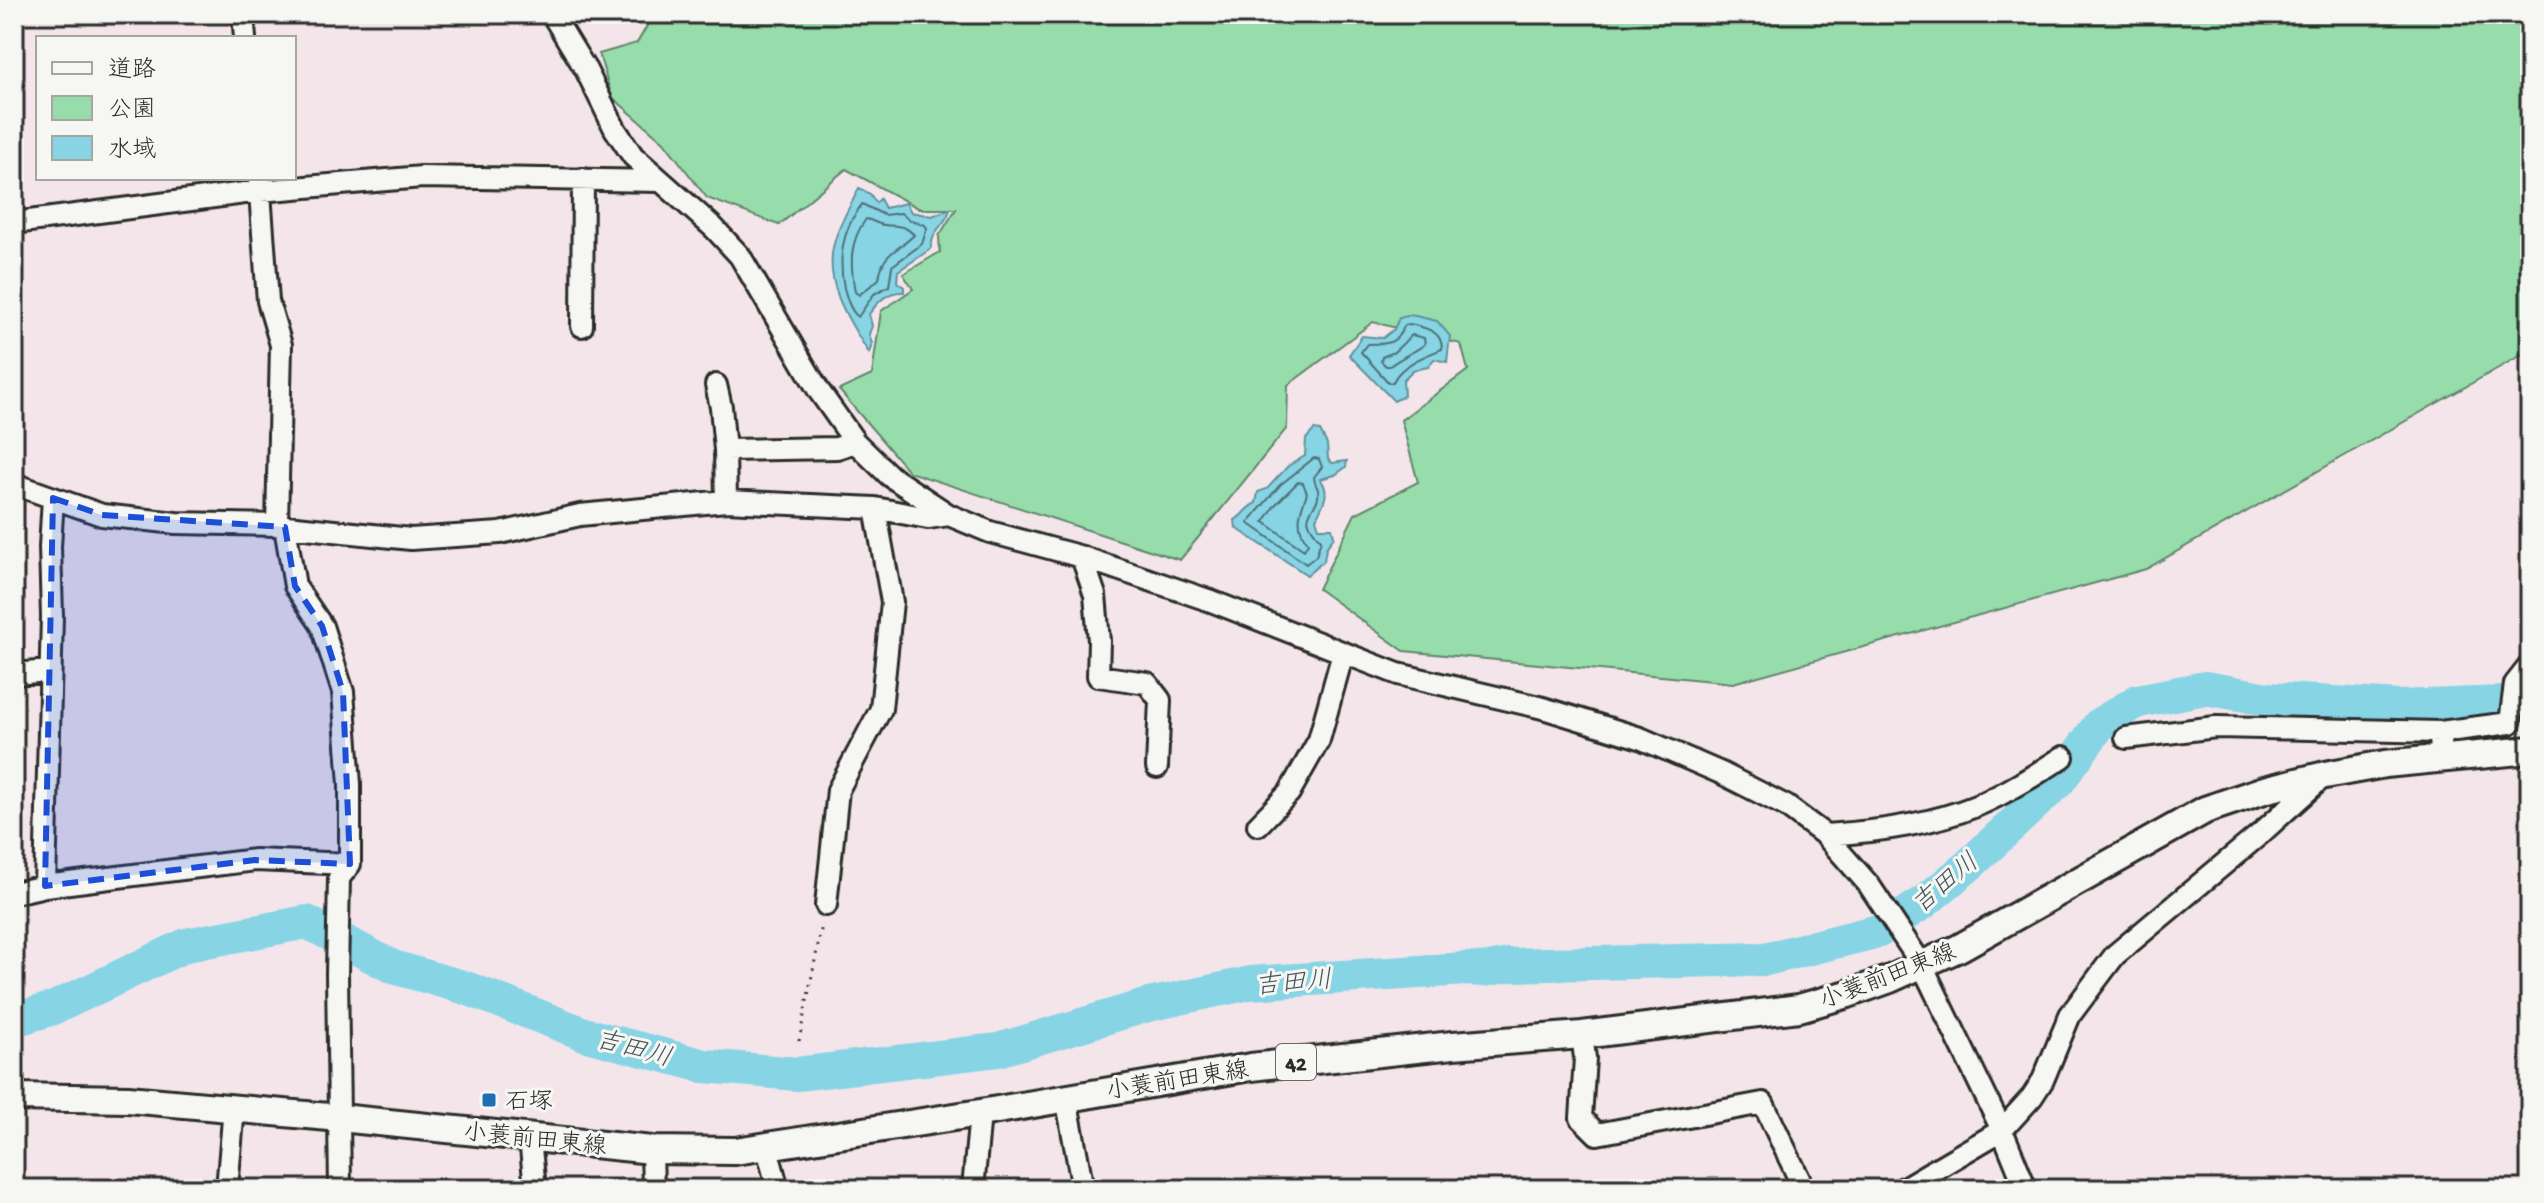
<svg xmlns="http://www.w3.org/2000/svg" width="2544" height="1203" font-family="'Gochi Hand','Klee One',sans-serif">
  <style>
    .green { fill: #96ddab; stroke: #60846b; stroke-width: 2 }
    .water { fill: #86d4e4; stroke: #62909a; stroke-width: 2 }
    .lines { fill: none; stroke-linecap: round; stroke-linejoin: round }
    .shore { stroke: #4f6f75; stroke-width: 2 }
    .river { stroke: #86d4e4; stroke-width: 34 }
    .minor-casing { stroke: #2b2b2b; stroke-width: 26 }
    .major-casing { stroke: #2b2b2b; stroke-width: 32 }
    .path { stroke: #2b2b2b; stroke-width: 3; stroke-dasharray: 2 6; stroke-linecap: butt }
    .minor { stroke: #f6f6f2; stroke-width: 20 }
    .major { stroke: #f6f6f2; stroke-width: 26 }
    .marked { fill: #1d4ed8; fill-opacity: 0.2; stroke: #1d4ed8; stroke-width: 6; stroke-dasharray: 16 10; stroke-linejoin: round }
    .poi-dot { fill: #1f6fb2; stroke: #f6f6f2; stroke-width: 3 }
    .labels { text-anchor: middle; stroke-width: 6; stroke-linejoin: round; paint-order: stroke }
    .shield { fill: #f6f6f2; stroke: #686867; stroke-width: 2 }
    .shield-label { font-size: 22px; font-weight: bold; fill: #2b2b2b }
    .street-label { font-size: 24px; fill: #2b2b2b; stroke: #f6f6f2 }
    .poi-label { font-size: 24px; fill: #2b2b2b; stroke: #f6f6f2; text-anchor: start }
    .water-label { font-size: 26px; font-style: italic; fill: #425559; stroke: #f6f6f2 }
  </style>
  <rect width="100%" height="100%" fill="#f4e5eb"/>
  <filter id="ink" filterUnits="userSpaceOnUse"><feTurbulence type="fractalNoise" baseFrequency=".0125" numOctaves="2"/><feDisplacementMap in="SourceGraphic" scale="16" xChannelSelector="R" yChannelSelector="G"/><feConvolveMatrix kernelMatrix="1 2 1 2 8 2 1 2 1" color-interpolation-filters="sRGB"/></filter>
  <g filter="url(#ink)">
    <path class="green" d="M 654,14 L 2530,14 L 2530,350 L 2146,569 L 1733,683 L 1404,651 L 1318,589 L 1355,514 L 1418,482 L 1401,420 L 1468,370 L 1461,344 L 1373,322 L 1288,385 L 1287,428 L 1180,560 L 909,472 L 839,390 L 872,375 L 881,311 L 913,289 L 903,274 L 940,252 L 939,236 L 956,209 L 920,209 L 846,169 L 779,225 L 707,198 L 664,142 L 612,97 L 599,54 L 637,43 Z"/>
    <path class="water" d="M 859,188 L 870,194 L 876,203 L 880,199 L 885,208 L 906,203 L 911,212 L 932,216 L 950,209 C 946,227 933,225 931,249 L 898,271 L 897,282 L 904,287 L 904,292 C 887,291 878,302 869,314 L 872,326 L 869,334 L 872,344 L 869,353 C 848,320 822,281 835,240 C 840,222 851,205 859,188 Z
      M 1411,315 L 1437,321 L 1450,336 L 1447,362 L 1434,359 L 1428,367 L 1413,370 L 1403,380 L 1404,396 L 1394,401 L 1349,355 L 1362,336 L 1383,338 L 1394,329 L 1399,318 Z
      M 1314,430 L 1320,431 L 1327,444 L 1328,459 L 1332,463 L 1347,461 L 1346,467 L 1335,475 L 1320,479 C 1332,493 1322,505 1316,519 L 1319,528 L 1332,528 L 1334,537 L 1326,548 L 1324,561 L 1307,575 L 1236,528 L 1235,520 C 1244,515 1246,507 1256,503 L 1258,492 L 1267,489 L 1288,466 L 1305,456 L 1306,439 Z"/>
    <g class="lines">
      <path class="shore" d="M 862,204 L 884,215 L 901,213 L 908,219 L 925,225 L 927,228 L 922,244 L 892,266 L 889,286 L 874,294 L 858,317 C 850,310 847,299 844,288 C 838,256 842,231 862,204 Z
        M 866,219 C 873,220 878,225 885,225 C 898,227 904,224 914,235 C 897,252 882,252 879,279 L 859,295 L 855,292 C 850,264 849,242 866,219 Z
        M 1410,324 C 1425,328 1442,330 1442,349 C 1427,355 1400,365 1393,382 L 1389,383 L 1361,352 L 1367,344 C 1387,343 1394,347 1405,325 Z
        M 1412,335 L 1424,338 L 1425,344 C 1414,353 1402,356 1390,366 L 1386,366 L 1381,361 L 1382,357 L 1394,352 Z
        M 1314,458 L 1319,459 L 1322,467 L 1314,477 C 1314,482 1317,486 1318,490 C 1322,511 1292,511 1321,540 L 1316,556 L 1306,564 L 1248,523 L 1280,485 Z
        M 1298,482 L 1303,483 L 1307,493 C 1300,512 1294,525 1308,543 L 1304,550 L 1264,522 L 1275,505 Z"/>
      <path class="river" d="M 14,1020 L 54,1008 L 186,945 L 307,922 L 393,967 L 466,988 L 587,1035 L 704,1066 L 797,1074 L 998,1050 L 1148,1005 L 1250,983 L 1466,969 L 1484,970 L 1509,965 L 1766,959 L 1879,931 L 1923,903 L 1969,865 L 2058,782 L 2100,724 L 2138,701 L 2205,688 L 2268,699 L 2399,707 L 2530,702"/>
      <g class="minor-casing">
        <path id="minor" d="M 243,14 L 245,38
          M 552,14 L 586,70 L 615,129 L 633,156 L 714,228 L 740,256 L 819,391 L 855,442 L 890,476 L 949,515 L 990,532 L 1082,557 L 1211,601 L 1398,674 L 1543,708 L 1640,738 L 1721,773 L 1786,806 L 1825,835 L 1869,885 L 1922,965 L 2002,1130 L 2026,1189
          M 259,179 L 268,301 L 281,345 L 277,525
          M 14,223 L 260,191 L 422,177 L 660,181
          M 582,326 L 583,179
          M 716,385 L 721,407 L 725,450
          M 14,484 L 102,515 L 176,523 L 277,525 L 411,539 L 500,533 L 580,515 L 726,501 L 875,508 L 928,518 L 949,515
          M 726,501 L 725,450 L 837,448 L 855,442
          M 285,527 L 295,586 L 322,626 L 343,692 L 350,784 L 350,864 L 339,878 L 337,973 L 340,1189
          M 1082,557 L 1095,595 L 1099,641 L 1098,676 L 1147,683 L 1160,700 L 1157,767
          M 14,674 L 49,671
          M 2440,732 L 2510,723 L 2515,684 L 2530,665
          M 2126,738 L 2216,727 L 2440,732 L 2441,758
          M 1258,825 L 1289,793 L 1319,740 L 1343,653
          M 1825,835 C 1876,832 1929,825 1976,806 C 2007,793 2035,775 2063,757
          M 45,886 L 52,616 L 50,547 L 53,498
          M 14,893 L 45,886 L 255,860 L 350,864
          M 826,905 L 838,790 L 881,709 L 892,602 L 875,508
          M 1582,1035 L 1585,1058 L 1581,1118 L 1597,1134 L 1763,1103 L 1804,1189
          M 1066,1097 L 1083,1189
          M 530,1138 L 535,1189
          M 766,1145 L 778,1189
          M 652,1150 L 653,1189
          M 227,1189 L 234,1107
          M 973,1189 L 980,1113
          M 1902,1189 L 2002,1130 L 2032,1097 L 2043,1080 L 2070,1015 L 2115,955 L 2260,834 L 2325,775"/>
      </g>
      <g class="major-casing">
        <path id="major" d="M 14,1097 L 128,1099 L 340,1118 L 652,1150 L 735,1151 L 980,1113 L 1251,1067 L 1453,1045 L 1582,1035 L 1799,1008 L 1848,994 L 1890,979 L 1959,948 L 2205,810 L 2264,790 L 2325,775 L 2385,764 L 2530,750"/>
      </g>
      <path class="path" d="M 799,1041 L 822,925"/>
      <use href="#minor" class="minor"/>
      <use href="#major" class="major"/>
    </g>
  </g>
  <path class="marked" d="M 53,498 L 102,515 L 285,527 L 295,586 L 322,626 L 343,692 L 350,864 L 255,860 L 45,886 Z"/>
  <rect class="poi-dot" x="481" y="1092" width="16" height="16" rx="4"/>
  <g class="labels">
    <rect class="shield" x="1276" y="1044" width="40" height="36" rx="6"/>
    <g class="shield-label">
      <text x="1296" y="1070">42</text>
    </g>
    <g class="street-label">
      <text transform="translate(1887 975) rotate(-21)" y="8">小蓑前田東線</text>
      <text transform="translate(1177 1079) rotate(-9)" y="8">小蓑前田東線</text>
      <text transform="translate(535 1138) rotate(6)" y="8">小蓑前田東線</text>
    </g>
    <g class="poi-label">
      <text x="505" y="1108">石塚</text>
    </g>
    <g class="water-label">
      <text transform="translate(1944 882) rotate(-40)" y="9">吉田川</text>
      <text transform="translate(1293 981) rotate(-5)" y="9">吉田川</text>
      <text transform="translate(634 1047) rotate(15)" y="9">吉田川</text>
    </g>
  </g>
  <rect width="2544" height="1203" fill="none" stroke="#f6f6f2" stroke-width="48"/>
  <rect x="24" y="24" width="2496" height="1155" fill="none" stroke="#2b2b2b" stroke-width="3" filter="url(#ink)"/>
  <rect x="36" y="36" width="260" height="144" fill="#f6f6f2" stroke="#a5a5a2" stroke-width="2"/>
  <rect x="52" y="62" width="40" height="12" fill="#f6f6f2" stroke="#a5a5a2" stroke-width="2"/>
  <text x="108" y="76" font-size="24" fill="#2b2b2b">道路</text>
  <rect x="52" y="96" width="40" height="24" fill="#96ddab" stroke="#a5a5a2" stroke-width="2"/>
  <text x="108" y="116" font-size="24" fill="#2b2b2b">公園</text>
  <rect x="52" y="136" width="40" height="24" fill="#86d4e4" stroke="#a5a5a2" stroke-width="2"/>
  <text x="108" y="156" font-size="24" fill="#2b2b2b">水域</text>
</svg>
